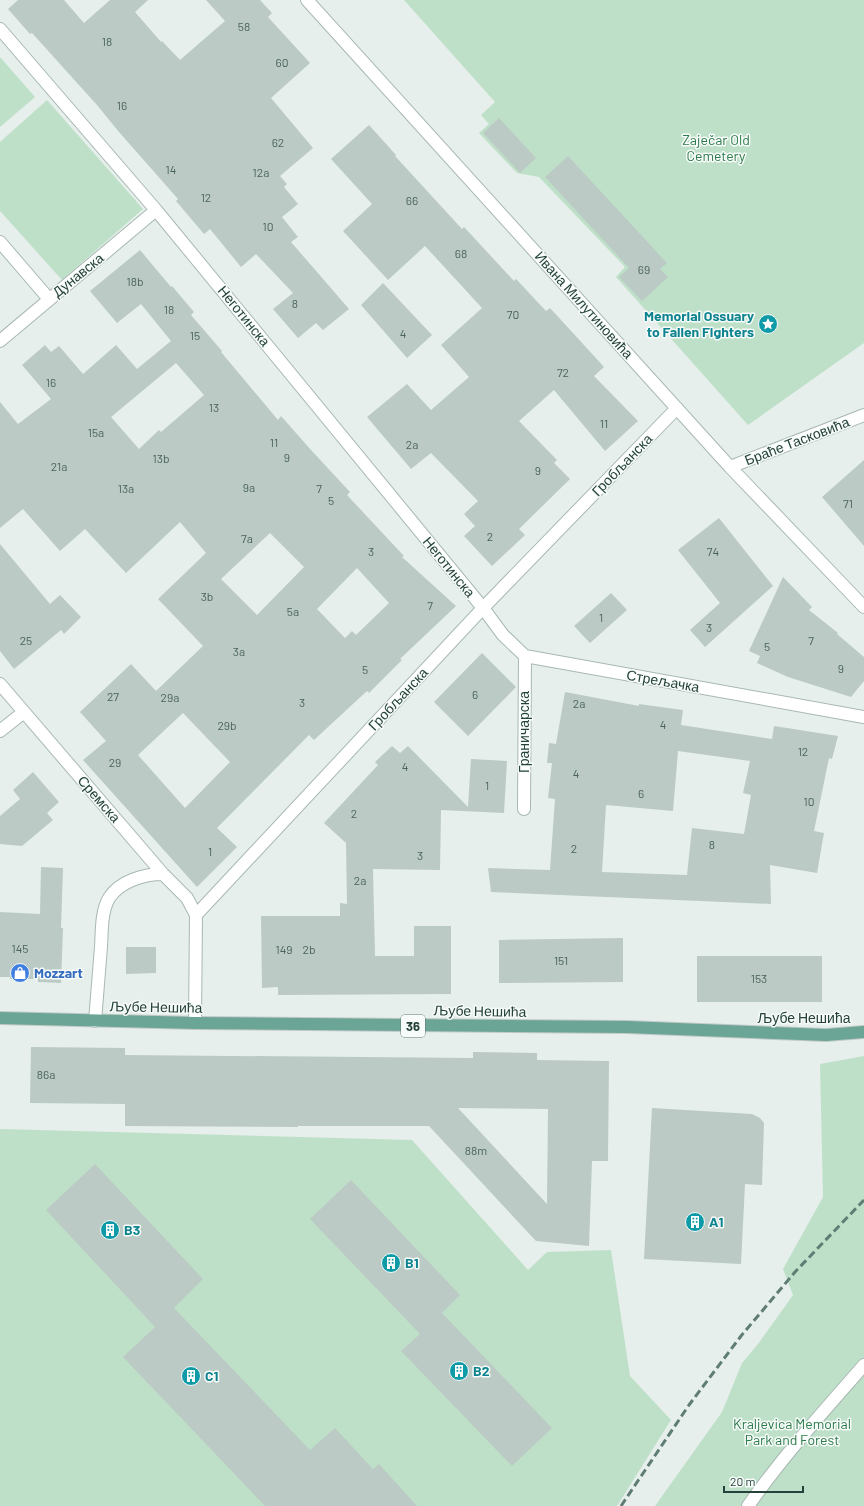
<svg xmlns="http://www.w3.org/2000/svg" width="864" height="1506" font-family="Barlow,sans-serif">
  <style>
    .green { fill: #bfe0c8 }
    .building { fill: #bbcac4; fill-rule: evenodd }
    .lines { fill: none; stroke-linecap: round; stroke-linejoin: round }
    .minor-casing { stroke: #a8b8b2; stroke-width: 14 }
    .major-casing { stroke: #c2cac8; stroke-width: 14 }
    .minor { stroke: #fff; stroke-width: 12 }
    .major { stroke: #6aa596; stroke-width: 12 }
    .rail { stroke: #5f7d75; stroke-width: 3; stroke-dasharray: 8 4; stroke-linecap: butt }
    .labels { text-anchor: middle; stroke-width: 3; stroke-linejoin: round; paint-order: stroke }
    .number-label { font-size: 12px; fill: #4a645c }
    .shield { fill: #f7fbf9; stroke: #637a73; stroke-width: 1 }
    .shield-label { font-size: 13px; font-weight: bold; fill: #24423a }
    .park-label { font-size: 14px; fill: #2d7a4b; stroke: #f7fbf9 }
    .street-label { font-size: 14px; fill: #24423a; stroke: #f7fbf9 }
    .culture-label { font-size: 14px; font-weight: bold; fill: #0d838f; stroke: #f7fbf9; text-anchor: start }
    .shop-label { font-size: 14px; font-weight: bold; fill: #366cbe; stroke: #f7fbf9; text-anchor: start }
  </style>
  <rect width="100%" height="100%" fill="#e6efeb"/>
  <path class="green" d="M 404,0 L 864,0 L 864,343 L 748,425 L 616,277 L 625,267 L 539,177 L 517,173 L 479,133 L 489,124 L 481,115 L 495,102 Z
    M 0,57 L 35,97 L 0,127 Z
    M 47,100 L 143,209 L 62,280 L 0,211 L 0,142 Z
    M 864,1056 L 864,1506 L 655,1506 L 722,1412 L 742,1363 L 758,1344 L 793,1295 L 783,1269 L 823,1197 L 820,1064 Z
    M 0,1129 L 412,1140 L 528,1270 L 547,1252 L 611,1250 L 630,1376 L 671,1420 L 617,1506 L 0,1506 Z"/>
  <path class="building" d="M 18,0 L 64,0 L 84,23 L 110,0 L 148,0 L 135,12 L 161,42 L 162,41 L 180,60 L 225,21 L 206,0 L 260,0 L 272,13 L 268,17 L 310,63 L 271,98 L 313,148 L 280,176 L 287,184 L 284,187 L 298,204 L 282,217 L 298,237 L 291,242 L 349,309 L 323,330 L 316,323 L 298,338 L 273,309 L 293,293 L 256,254 L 241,267 L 210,229 L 204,234 L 176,201 L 178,199 L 119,132 L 97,105 L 32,33 L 30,34 L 8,9 Z
    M 499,118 L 536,158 L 520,173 L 483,133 Z
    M 369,125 L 396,155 L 395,156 L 462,229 L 464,227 L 514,281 L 516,279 L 546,311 L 550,308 L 573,333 L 604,367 L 594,376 L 638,421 L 605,451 L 554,390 L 519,421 L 557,460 L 554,463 L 570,479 L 519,529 L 525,535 L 492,566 L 464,536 L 475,526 L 464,514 L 478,501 L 431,453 L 411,469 L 367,417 L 407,384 L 431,410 L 469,377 L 441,345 L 482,308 L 425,246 L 388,280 L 343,231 L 372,204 L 331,159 Z
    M 568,156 L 667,263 L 660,269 L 668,277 L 642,301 L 619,277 L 629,268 L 545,177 Z
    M 140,250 L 171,287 L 172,286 L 194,312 L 191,315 L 222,351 L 221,352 L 278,420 L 281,416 L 311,450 L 350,492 L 347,495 L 404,556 L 402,557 L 456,606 L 400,659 L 402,660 L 369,693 L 367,691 L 314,740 L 309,735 L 217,828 L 237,847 L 197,887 L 83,760 L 106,741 L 80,712 L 131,664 L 156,691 L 203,646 L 158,599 L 206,553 L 180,522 L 126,573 L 85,529 L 60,551 L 23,509 L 0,528 L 0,402 L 18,424 L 51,399 L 22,365 L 45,345 L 51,352 L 59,346 L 83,374 L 116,345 L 137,369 L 171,341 L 141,304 L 117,323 L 90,291 ZM 176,363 L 204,395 L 161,432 L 159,430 L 139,449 L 111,417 ZM 270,533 L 304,567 L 257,615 L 221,579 ZM 357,568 L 389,603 L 356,635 L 352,631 L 345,638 L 317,609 ZM 183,713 L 230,762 L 185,808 L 138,755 Z
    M 383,283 L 432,335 L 407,358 L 361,305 Z
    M 864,460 L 864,546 L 822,497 Z
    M 719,518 L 773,586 L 705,647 L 690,630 L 720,603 L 678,550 Z
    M 0,544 L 50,604 L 60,595 L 81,617 L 64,634 L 61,630 L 14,669 L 0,651 Z
    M 783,577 L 812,607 L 809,610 L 838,633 L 837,634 L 864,657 L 864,681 L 851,697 L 788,677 L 757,663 L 760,656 L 749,651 Z
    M 611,593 L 627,610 L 590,643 L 574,626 Z
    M 482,653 L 516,687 L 468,736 L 434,702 Z
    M 565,692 L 639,706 L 639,704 L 683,710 L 681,725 L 772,739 L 774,726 L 838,736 L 832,759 L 829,758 L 814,831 L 824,833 L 817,873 L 770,865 L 771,904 L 491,892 L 488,868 L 550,870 L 555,799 L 548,798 L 552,763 L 547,763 L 549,743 L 556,744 ZM 678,751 L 750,761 L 743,793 L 751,795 L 744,834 L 692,828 L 687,875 L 602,872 L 606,805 L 673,811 Z
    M 392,746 L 400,753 L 408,746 L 468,807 L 471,759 L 507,761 L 504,813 L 441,810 L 440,870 L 373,869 L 375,956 L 414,956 L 414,926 L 451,926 L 451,994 L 278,995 L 278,987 L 262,988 L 261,916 L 340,916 L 340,903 L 347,904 L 346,843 L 324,823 L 378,765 L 375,762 Z
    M 33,772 L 59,802 L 47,813 L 53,820 L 22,846 L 0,844 L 0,816 L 20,799 L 13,790 Z
    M 41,867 L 63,868 L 61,928 L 63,928 L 61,983 L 38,982 L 38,979 L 10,979 L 10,977 L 0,977 L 0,912 L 40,914 Z
    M 623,938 L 623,982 L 499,983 L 499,940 Z
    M 126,947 L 156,947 L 156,973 L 126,974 Z
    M 697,956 L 822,956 L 822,1002 L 697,1002 Z
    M 31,1047 L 125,1048 L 125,1055 L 473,1058 L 473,1052 L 537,1053 L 537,1060 L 609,1061 L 608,1161 L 592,1161 L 589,1246 L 536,1241 L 429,1126 L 298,1126 L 298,1127 L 125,1126 L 125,1104 L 30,1103 ZM 458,1108 L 548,1109 L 547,1204 Z
    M 652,1108 L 752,1114 L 760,1118 L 764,1123 L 762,1185 L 745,1184 L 741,1264 L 644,1259 Z
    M 95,1164 L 203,1279 L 174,1308 L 310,1450 L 335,1428 L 373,1469 L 379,1464 L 417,1506 L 265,1506 L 123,1357 L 155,1327 L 46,1210 Z
    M 351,1180 L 460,1295 L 442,1313 L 552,1428 L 512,1466 L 401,1351 L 420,1334 L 310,1219 Z"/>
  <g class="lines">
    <g class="minor-casing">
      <path id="minor" d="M 307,0 L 730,467 L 864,607
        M 0,29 L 156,210 L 483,608 L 503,635 L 525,656 L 864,717
        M 0,242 L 49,299
        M 0,341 L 156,210
        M 730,467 L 864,415
        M 0,684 L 163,874 L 187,898 L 196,915
        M 0,731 L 24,712
        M 524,809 L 525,656
        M 95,1021 C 97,996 99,971 101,947 C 102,931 101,912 109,898 C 120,881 144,874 163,874
        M 195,1023 L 196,915 L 483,608 L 677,408
        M 748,1506 C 783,1456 824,1411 864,1365"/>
    </g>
    <g class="major-casing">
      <path id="major" d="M 0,1018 L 195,1023 L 627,1027 L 826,1035 L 864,1032"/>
    </g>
    <use href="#minor" class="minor"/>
    <use href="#major" class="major"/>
    <path class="rail" d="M 621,1506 L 689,1405 L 741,1336 L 795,1272 L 864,1200"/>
  </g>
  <defs>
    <g id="sight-disc" transform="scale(1)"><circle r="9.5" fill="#0f9aa8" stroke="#f7fbf9"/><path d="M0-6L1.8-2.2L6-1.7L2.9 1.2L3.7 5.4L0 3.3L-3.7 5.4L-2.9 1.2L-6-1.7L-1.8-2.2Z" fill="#fff"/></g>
    <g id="shop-disc" transform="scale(1)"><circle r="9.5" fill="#3f7fe0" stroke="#f7fbf9"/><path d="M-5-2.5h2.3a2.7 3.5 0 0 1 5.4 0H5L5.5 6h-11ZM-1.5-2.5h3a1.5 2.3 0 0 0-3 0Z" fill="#fff"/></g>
    <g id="building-disc" transform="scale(1)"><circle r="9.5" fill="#0f9aa8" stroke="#f7fbf9"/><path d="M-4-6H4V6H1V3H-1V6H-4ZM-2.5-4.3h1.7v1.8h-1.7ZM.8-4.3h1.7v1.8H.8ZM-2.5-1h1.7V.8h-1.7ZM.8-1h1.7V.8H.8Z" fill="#fff"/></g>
  </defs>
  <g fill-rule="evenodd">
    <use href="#sight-disc" x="768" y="324"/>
    <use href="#shop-disc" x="20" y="973"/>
    <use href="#building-disc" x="695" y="1222"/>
    <use href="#building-disc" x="110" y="1230"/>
    <use href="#building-disc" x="391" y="1263"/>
    <use href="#building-disc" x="459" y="1371"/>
    <use href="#building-disc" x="191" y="1376"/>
  </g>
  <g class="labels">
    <g class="number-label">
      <text x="244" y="31">58</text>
      <text x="107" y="46">18</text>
      <text x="282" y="67">60</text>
      <text x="122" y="110">16</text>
      <text x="278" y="147">62</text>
      <text x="171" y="174">14</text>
      <text x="261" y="177">12a</text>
      <text x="206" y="202">12</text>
      <text x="412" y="205">66</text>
      <text x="268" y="231">10</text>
      <text x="461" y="258">68</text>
      <text x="644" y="274">69</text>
      <text x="135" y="286">18b</text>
      <text x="295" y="308">8</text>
      <text x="169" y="314">18</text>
      <text x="513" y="319">70</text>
      <text x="403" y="338">4</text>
      <text x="195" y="340">15</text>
      <text x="563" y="377">72</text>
      <text x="51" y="387">16</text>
      <text x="214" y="412">13</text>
      <text x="604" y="428">11</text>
      <text x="96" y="437">15a</text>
      <text x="274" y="447">11</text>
      <text x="412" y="449">2a</text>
      <text x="287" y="462">9</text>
      <text x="161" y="463">13b</text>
      <text x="59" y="471">21a</text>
      <text x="538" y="475">9</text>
      <text x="249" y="492">9a</text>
      <text x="126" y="493">13a</text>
      <text x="319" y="493">7</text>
      <text x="331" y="505">5</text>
      <text x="848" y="508">71</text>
      <text x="490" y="541">2</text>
      <text x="247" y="543">7a</text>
      <text x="371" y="556">3</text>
      <text x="713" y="556">74</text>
      <text x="207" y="601">3b</text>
      <text x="430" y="610">7</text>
      <text x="293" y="616">5a</text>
      <text x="601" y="622">1</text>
      <text x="709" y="632">3</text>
      <text x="26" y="645">25</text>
      <text x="811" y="645">7</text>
      <text x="767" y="651">5</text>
      <text x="239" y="656">3a</text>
      <text x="841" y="673">9</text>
      <text x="365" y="674">5</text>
      <text x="475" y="699">6</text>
      <text x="113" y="701">27</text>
      <text x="170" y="702">29a</text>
      <text x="302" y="707">3</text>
      <text x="579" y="708">2a</text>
      <text x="663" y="729">4</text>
      <text x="227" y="730">29b</text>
      <text x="803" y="756">12</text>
      <text x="115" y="767">29</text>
      <text x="405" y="771">4</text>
      <text x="576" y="778">4</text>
      <text x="487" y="790">1</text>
      <text x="641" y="798">6</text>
      <text x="809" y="806">10</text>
      <text x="354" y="818">2</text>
      <text x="712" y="849">8</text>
      <text x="574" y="853">2</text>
      <text x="210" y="856">1</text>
      <text x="420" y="860">3</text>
      <text x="360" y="885">2a</text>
      <text x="20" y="953">145</text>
      <text x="284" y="954">149</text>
      <text x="309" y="954">2b</text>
      <text x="561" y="965">151</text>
      <text x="759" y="983">153</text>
      <text x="46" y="1079">86a</text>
      <text x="476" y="1155">88m</text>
    </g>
    <rect class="shield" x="401" y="1015" width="24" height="22" rx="3"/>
    <g class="shield-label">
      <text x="413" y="1031">36</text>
    </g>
    <g class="park-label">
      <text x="716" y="145">Zaječar Old<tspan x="716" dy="16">Cemetery</tspan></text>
      <text x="792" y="1429">Kraljevica Memorial<tspan x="792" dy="16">Park and Forest</tspan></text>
    </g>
    <g class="street-label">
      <text transform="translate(78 275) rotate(-39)" y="5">Дунавска</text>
      <text transform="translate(584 305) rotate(48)" y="5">Ивана Милутиновића</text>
      <text transform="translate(244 316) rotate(51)" y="5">Неготинска</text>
      <text transform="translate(797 441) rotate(-21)" y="5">Браће Тасковића</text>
      <text transform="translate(622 465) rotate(-46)" y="5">Гробљанска</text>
      <text transform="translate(449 567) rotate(51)" y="5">Неготинска</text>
      <text transform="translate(663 681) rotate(10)" y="5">Стрељачка</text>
      <text transform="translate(398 699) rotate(-47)" y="5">Гробљанска</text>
      <text transform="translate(524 732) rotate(-90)" y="5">Граничарска</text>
      <text transform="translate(99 799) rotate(49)" y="5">Сремска</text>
      <text transform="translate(156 1007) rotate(1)" y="5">Љубе Нешића</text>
      <text transform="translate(480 1011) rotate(1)" y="5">Љубе Нешића</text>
      <text x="804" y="1023">Љубе Нешића</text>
    </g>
    <g class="culture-label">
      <text x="754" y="321" text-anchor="end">Memorial Ossuary<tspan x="754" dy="16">to Fallen Fighters</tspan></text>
      <text x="709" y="1227">A1</text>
      <text x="124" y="1235">B3</text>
      <text x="405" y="1268">B1</text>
      <text x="473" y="1376">B2</text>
      <text x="205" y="1381">C1</text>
    </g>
    <g class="shop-label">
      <text x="34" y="978">Mozzart</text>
    </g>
  </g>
  <path d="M724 1486v6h79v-6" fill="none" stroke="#24423a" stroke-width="2"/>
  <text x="730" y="1486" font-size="12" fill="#24423a" stroke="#f7fbf9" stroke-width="3" paint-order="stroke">20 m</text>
</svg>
